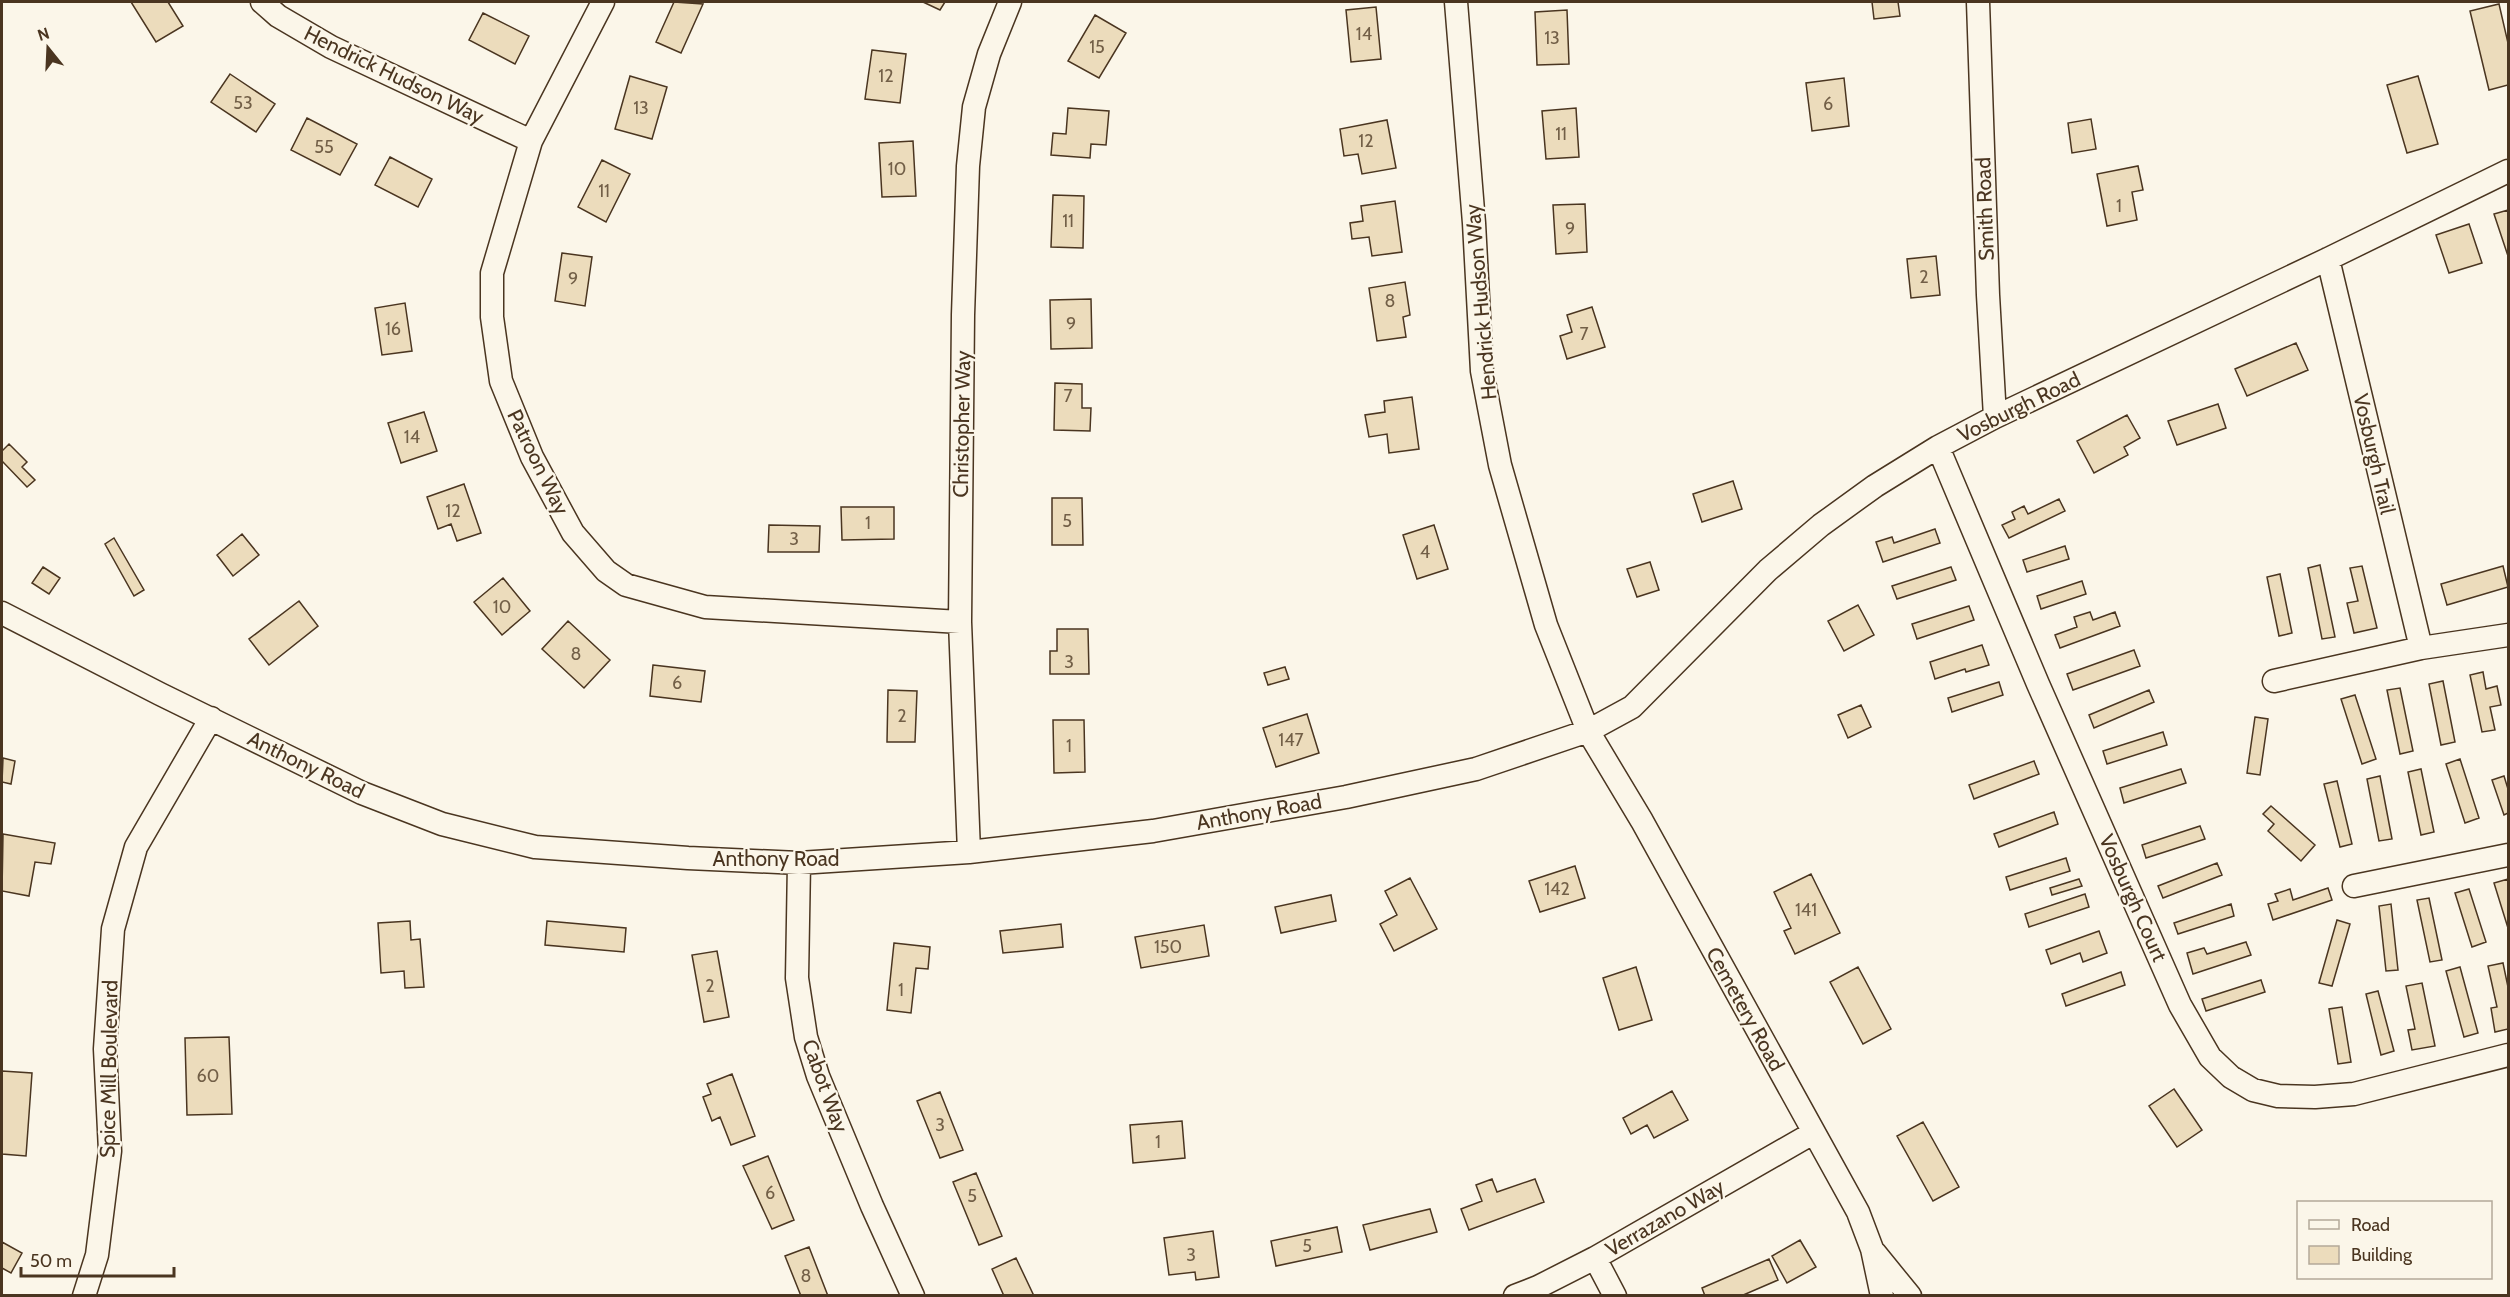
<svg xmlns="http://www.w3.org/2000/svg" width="2510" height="1297" font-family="Cabin,sans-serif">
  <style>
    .building { fill: #ecdcbc; stroke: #4a3520; stroke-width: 1.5 }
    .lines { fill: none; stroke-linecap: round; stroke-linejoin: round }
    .minor-casing { stroke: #4a3520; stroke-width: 25 }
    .minor { stroke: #fbf6e9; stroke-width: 22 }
    .labels { text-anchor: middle; stroke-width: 4.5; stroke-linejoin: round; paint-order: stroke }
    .number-label { font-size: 18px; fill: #725f47 }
    .street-label { font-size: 21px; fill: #4a3520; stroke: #fbf6e9 }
  </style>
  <rect width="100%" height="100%" fill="#fbf6e9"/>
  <path class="building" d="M 131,2 L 168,2 L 183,26 L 156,42 Z
    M 674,2 L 703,4 L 681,53 L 656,42 Z
    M 923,2 L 945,2 L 940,10 Z
    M 1872,2 L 1898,2 L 1900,16 L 1874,19 Z
    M 2499,4 L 2508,43 L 2508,85 L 2489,90 L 2470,11 Z
    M 1376,7 L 1381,59 L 1351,62 L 1346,10 Z
    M 1567,10 L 1569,64 L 1537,65 L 1535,12 Z
    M 483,13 L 529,36 L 515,64 L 469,40 Z
    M 1095,15 L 1126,33 L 1099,78 L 1068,61 Z
    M 872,50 L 906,54 L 900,103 L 865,99 Z
    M 230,74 L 275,104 L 256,132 L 211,102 Z
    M 630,76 L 667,87 L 652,139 L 615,129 Z
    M 2418,76 L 2438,144 L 2407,153 L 2387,85 Z
    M 1844,78 L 1849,126 L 1812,131 L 1806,83 Z
    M 1068,108 L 1109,111 L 1106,145 L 1091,144 L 1090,158 L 1051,155 L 1053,133 L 1066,134 Z
    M 1576,108 L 1579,157 L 1546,159 L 1542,111 Z
    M 307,118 L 357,144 L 340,175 L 291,150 Z
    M 2091,119 L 2096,149 L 2072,153 L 2068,123 Z
    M 1387,120 L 1396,168 L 1362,174 L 1358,154 L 1344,156 L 1340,129 Z
    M 913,141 L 916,196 L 882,197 L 879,143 Z
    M 390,157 L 432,179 L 418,207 L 375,185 Z
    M 602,160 L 630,174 L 606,222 L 578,207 Z
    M 2138,166 L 2143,190 L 2132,192 L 2137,220 L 2107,226 L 2097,174 Z
    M 1053,195 L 1084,196 L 1083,248 L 1051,247 Z
    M 1395,201 L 1402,252 L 1372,256 L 1369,237 L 1352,239 L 1350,223 L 1363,221 L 1361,206 Z
    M 1585,204 L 1587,252 L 1556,254 L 1553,205 Z
    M 2508,210 L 2508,256 L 2494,214 Z
    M 2469,224 L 2482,263 L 2449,273 L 2436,235 Z
    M 562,253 L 592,257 L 585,306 L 555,301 Z
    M 1936,256 L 1940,295 L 1911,298 L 1907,259 Z
    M 1405,282 L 1410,315 L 1403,317 L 1406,337 L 1377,341 L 1369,288 Z
    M 1091,299 L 1092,348 L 1051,349 L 1050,300 Z
    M 405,303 L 412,351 L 382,355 L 375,308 Z
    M 1592,307 L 1605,347 L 1567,359 L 1560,336 L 1572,332 L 1567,315 Z
    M 2296,343 L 2308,370 L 2247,396 L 2235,369 Z
    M 1055,383 L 1082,384 L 1082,408 L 1091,408 L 1090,431 L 1054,430 Z
    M 1412,397 L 1419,449 L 1389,453 L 1387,434 L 1369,437 L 1365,415 L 1385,412 L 1384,401 Z
    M 2218,404 L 2226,428 L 2177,445 L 2168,421 Z
    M 424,412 L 437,451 L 401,463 L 388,423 Z
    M 2127,415 L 2140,438 L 2124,447 L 2128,455 L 2094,473 L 2077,441 Z
    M 9,444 L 27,462 L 22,467 L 35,480 L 27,487 L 2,461 L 2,451 Z
    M 1733,481 L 1742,509 L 1702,522 L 1693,494 Z
    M 464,484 L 481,533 L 457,541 L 451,524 L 438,529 L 427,497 Z
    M 1052,498 L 1082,498 L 1083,545 L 1052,545 Z
    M 2059,499 L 2065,511 L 2009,538 L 2002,525 L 2015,519 L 2012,512 L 2024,506 L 2028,514 Z
    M 841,507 L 894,507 L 894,539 L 842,540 Z
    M 769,525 L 820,526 L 819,552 L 768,552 Z
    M 1434,525 L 1448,569 L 1417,579 L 1403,535 Z
    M 1935,529 L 1940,543 L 1883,562 L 1876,542 L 1892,537 L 1894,543 Z
    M 242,534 L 259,555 L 233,576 L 217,555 Z
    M 114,538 L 144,590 L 134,596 L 105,544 Z
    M 2065,546 L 2069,559 L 2027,572 L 2023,560 Z
    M 1650,562 L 1659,590 L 1637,597 L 1627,569 Z
    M 2320,565 L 2335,637 L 2322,639 L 2308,568 Z
    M 2362,566 L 2377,628 L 2354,633 L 2347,603 L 2358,601 L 2350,568 Z
    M 2503,566 L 2508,587 L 2447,605 L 2441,584 Z
    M 43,567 L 60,578 L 49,594 L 32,583 Z
    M 1951,567 L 1956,580 L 1897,599 L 1892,586 Z
    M 2280,574 L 2292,633 L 2279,636 L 2267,577 Z
    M 503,578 L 530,611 L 502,635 L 474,602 Z
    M 2082,581 L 2086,594 L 2041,609 L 2037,596 Z
    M 299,601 L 318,626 L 269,665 L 249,639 Z
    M 1858,605 L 1874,635 L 1844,651 L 1828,621 Z
    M 1969,606 L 1974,620 L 1917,639 L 1912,624 Z
    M 2090,612 L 2093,620 L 2115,612 L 2120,626 L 2060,648 L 2055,635 L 2077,627 L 2074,617 Z
    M 568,621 L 610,660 L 584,688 L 542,649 Z
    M 1057,629 L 1088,629 L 1089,674 L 1050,674 L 1050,651 L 1057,651 Z
    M 1982,645 L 1989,665 L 1966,672 L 1965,669 L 1935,679 L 1930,662 Z
    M 2134,650 L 2140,666 L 2073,690 L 2067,674 Z
    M 653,665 L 705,671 L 701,702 L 650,696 Z
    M 1285,667 L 1289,679 L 1268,685 L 1264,673 Z
    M 2483,672 L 2486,689 L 2497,686 L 2501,705 L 2490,707 L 2495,730 L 2482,732 L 2470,675 Z
    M 2443,681 L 2455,742 L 2441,745 L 2429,684 Z
    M 1999,682 L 2003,695 L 1952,712 L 1948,698 Z
    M 2400,688 L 2413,751 L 2400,754 L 2387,690 Z
    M 888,690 L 917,691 L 915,742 L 887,742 Z
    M 2149,690 L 2154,702 L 2094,728 L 2089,715 Z
    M 2355,695 L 2376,759 L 2362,764 L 2341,699 Z
    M 1861,705 L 1871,727 L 1848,738 L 1838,715 Z
    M 1307,714 L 1319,753 L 1276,767 L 1263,728 Z
    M 2255,717 L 2268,719 L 2260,775 L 2247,773 Z
    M 1053,720 L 1084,720 L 1085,772 L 1054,773 Z
    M 2163,732 L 2167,745 L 2107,764 L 2103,751 Z
    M 3,758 L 15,761 L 11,784 L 2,782 Z
    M 2460,759 L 2479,818 L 2465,823 L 2446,764 Z
    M 2034,761 L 2039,774 L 1974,799 L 1969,785 Z
    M 2181,769 L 2186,783 L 2124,803 L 2120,788 Z
    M 2421,769 L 2434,832 L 2421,835 L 2408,772 Z
    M 2380,776 L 2392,839 L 2379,841 L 2367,779 Z
    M 2504,776 L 2508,789 L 2508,813 L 2504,815 L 2492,780 Z
    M 2337,781 L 2352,844 L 2340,847 L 2324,784 Z
    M 2271,806 L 2315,845 L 2301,861 L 2268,831 L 2274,824 L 2263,814 Z
    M 2054,812 L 2058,824 L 1999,847 L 1994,834 Z
    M 2200,826 L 2205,839 L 2146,858 L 2142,845 Z
    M 3,834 L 55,843 L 51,864 L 35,862 L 29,896 L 2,891 Z
    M 2066,858 L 2070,871 L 2010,890 L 2006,877 Z
    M 2217,863 L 2222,875 L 2163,898 L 2158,886 Z
    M 1575,866 L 1585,898 L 1540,912 L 1529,881 Z
    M 1811,874 L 1840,933 L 1795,954 L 1784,931 L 1791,928 L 1774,892 Z
    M 1410,878 L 1437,929 L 1394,951 L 1380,924 L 1397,915 L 1385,891 Z
    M 2079,879 L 2082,886 L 2052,895 L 2050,888 Z
    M 2508,879 L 2508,928 L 2494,883 Z
    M 2328,888 L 2332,900 L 2273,920 L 2268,904 L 2278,901 L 2275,894 L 2290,889 L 2293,900 Z
    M 2469,889 L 2486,942 L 2472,947 L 2455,893 Z
    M 2085,894 L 2089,907 L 2029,927 L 2025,914 Z
    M 1331,895 L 1336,921 L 1281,933 L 1275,907 Z
    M 2429,898 L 2442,960 L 2430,962 L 2417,900 Z
    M 2231,904 L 2234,916 L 2178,934 L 2174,923 Z
    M 2391,904 L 2398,970 L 2386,971 L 2379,906 Z
    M 2337,920 L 2350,924 L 2332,986 L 2319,983 Z
    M 410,921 L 411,940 L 420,939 L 424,987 L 405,988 L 404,971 L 381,973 L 378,923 Z
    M 547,921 L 626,928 L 624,952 L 545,945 Z
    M 1061,924 L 1063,947 L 1003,953 L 1000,931 Z
    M 1204,925 L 1209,956 L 1141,968 L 1135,937 Z
    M 2099,931 L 2107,953 L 2083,962 L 2080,953 L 2051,964 L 2046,950 Z
    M 2246,942 L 2251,955 L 2193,974 L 2187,953 L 2204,948 L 2207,954 Z
    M 894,943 L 930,947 L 928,969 L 916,968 L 911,1013 L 887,1010 Z
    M 717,951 L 729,1017 L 704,1022 L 692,955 Z
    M 2503,963 L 2508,987 L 2508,1029 L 2495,1032 L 2491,1008 L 2497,1007 L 2488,966 Z
    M 1636,967 L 1652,1020 L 1619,1030 L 1603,978 Z
    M 1858,967 L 1891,1029 L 1863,1044 L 1830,982 Z
    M 2460,967 L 2478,1033 L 2464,1037 L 2446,971 Z
    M 2121,972 L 2125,985 L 2066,1006 L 2062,994 Z
    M 2261,980 L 2265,992 L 2206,1011 L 2202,999 Z
    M 2422,983 L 2435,1046 L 2412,1050 L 2408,1030 L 2415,1029 L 2406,986 Z
    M 2378,991 L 2394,1051 L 2381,1055 L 2366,994 Z
    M 2342,1007 L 2351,1062 L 2338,1064 L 2329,1009 Z
    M 229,1037 L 232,1114 L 187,1115 L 185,1038 Z
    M 2,1071 L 32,1073 L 26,1156 L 2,1154 Z
    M 732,1074 L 755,1136 L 731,1145 L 720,1117 L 712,1121 L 703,1097 L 711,1094 L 707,1084 Z
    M 2174,1089 L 2202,1130 L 2177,1147 L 2149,1106 Z
    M 1672,1091 L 1688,1120 L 1654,1138 L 1647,1125 L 1631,1134 L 1623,1118 Z
    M 940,1092 L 963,1150 L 940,1158 L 917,1101 Z
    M 1182,1121 L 1185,1158 L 1133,1163 L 1130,1125 Z
    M 1923,1122 L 1959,1187 L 1933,1201 L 1897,1136 Z
    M 768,1156 L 794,1220 L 772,1229 L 743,1166 Z
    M 976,1173 L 1002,1236 L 979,1245 L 953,1182 Z
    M 1492,1179 L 1497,1192 L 1535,1179 L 1544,1202 L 1469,1230 L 1461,1209 L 1482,1201 L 1476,1185 Z
    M 1430,1209 L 1437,1232 L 1370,1250 L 1363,1225 Z
    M 1337,1227 L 1342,1252 L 1276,1266 L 1271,1241 Z
    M 1213,1231 L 1219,1277 L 1196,1280 L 1195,1272 L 1169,1275 L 1164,1238 Z
    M 1800,1240 L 1816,1267 L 1787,1283 L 1772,1256 Z
    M 2,1242 L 22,1253 L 11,1273 L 2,1268 Z
    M 809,1247 L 828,1296 L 801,1296 L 785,1256 Z
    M 1016,1258 L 1034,1296 L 1004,1296 L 992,1269 Z
    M 1769,1259 L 1778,1280 L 1741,1296 L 1705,1296 L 1702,1288 Z"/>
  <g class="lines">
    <g class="minor-casing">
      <path id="minor" d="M 262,2 L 278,16 L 331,47 L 531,141
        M 603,2 L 531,141 L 492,273 L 492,317 L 501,381 L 532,457 L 573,533 L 606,571 L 626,585 L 705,607 L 960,622
        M 1456,2 L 1474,223 L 1482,371 L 1500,465 L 1546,625 L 1588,731 L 1642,821 L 1858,1212 L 1872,1249 L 1882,1296
        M 1978,2 L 1988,295 L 1995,417
        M 2328,259 L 2421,648
        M 1938,447 L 2038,684 L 2180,1005 L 2210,1057 L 2231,1077 L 2253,1090 L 2278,1096 L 2315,1097 L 2354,1094 L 2508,1055
        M 2,613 L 160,694 L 362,793 L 442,824 L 535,847 L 688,858 L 799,863 L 969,852 L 1153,831 L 1346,797 L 1476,769 L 1588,731 L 1632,707 L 1768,570 L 1821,525 L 1875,486 L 1938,447 L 1995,417 L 2328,259 L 2508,171
        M 2274,681 L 2421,648 L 2508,635
        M 969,852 L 960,622 L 963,315 L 968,166 L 974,107 L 989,54 L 1010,2
        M 799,863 L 797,978 L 806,1037 L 818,1076 L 872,1206 L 913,1296
        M 2354,886 L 2508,855
        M 1875,1253 L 1910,1296
        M 1595,1258 L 1615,1296
        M 84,1296 L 97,1255 L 110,1151 L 105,1049 L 113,929 L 136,847 L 211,718
        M 1515,1296 L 1538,1287 L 1595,1258 L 1813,1133"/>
    </g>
    <use href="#minor" class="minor"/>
  </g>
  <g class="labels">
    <g class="number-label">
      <text x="1364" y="40">14</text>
      <text x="1552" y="44">13</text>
      <text x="1097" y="53">15</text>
      <text x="886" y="82">12</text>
      <text x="243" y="109">53</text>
      <text x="1828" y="110">6</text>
      <text x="641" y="114">13</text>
      <text x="1561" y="140">11</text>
      <text x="1366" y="147">12</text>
      <text x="324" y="153">55</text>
      <text x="897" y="175">10</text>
      <text x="604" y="197">11</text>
      <text x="2119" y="212">1</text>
      <text x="1068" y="227">11</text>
      <text x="1570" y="235">9</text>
      <text x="1924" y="283">2</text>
      <text x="573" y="285">9</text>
      <text x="1390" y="307">8</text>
      <text x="1071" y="330">9</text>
      <text x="393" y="335">16</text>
      <text x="1584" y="340">7</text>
      <text x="1068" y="402">7</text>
      <text x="412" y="443">14</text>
      <text x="453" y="517">12</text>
      <text x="1067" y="527">5</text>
      <text x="868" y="529">1</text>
      <text x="794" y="545">3</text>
      <text x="1425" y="558">4</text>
      <text x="502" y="613">10</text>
      <text x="576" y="660">8</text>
      <text x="1069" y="668">3</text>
      <text x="677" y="689">6</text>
      <text x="902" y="722">2</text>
      <text x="1291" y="746">147</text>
      <text x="1069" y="752">1</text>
      <text x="1557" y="895">142</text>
      <text x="1806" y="916">141</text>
      <text x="1168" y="953">150</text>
      <text x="710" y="992">2</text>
      <text x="901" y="996">1</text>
      <text x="208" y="1082">60</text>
      <text x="940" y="1131">3</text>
      <text x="1158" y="1148">1</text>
      <text x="770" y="1199">6</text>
      <text x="972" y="1202">5</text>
      <text x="1307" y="1252">5</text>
      <text x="1191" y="1261">3</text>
      <text x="806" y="1282">8</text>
    </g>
    <g class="street-label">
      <text transform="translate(394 75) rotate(26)" y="7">Hendrick Hudson Way</text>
      <text transform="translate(1985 209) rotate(-92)" y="7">Smith Road</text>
      <text transform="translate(1481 302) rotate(-95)" y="7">Hendrick Hudson Way</text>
      <text transform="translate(2019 407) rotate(-26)" y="7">Vosburgh Road</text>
      <text transform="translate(962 424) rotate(-89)" y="7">Christopher Way</text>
      <text transform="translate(2374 454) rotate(77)" y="7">Vosburgh Trail</text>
      <text transform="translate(538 462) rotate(64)" y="7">Patroon Way</text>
      <text transform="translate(306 765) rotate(26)" y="7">Anthony Road</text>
      <text transform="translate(1259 812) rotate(-10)" y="7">Anthony Road</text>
      <text x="776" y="866">Anthony Road</text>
      <text transform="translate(2133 898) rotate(66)" y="7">Vosburgh Court</text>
      <text transform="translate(1745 1009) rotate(61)" y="7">Cemetery Road</text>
      <text transform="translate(109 1069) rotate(-89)" y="7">Spice Mill Boulevard</text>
      <text transform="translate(825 1086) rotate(70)" y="7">Cabot Way</text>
      <text transform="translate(1665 1218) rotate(-30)" y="7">Verrazano Way</text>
    </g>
  </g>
  <rect width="2510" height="1297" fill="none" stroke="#4a3520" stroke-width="6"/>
  <rect x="2297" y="1201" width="195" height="78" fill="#fbf6e9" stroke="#b4a999" stroke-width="1.5"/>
  <rect x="2309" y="1220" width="30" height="9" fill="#fbf6e9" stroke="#b4a999" stroke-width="1.5"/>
  <text x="2351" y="1231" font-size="18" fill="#4a3520">Road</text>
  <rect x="2309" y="1246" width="30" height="18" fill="#ecdcbc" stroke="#b4a999" stroke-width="1.5"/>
  <text x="2351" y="1261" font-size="18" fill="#4a3520">Building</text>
  <g transform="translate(48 48) rotate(342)" stroke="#fbf6e9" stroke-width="4.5" paint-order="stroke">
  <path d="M0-4.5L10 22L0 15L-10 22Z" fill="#4a3520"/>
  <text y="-9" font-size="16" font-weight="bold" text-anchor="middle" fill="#4a3520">N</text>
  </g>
  <path d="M21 1267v9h153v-9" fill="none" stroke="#4a3520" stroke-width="3"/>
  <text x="30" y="1267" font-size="18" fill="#4a3520" stroke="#fbf6e9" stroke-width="4.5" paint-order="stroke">50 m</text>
</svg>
